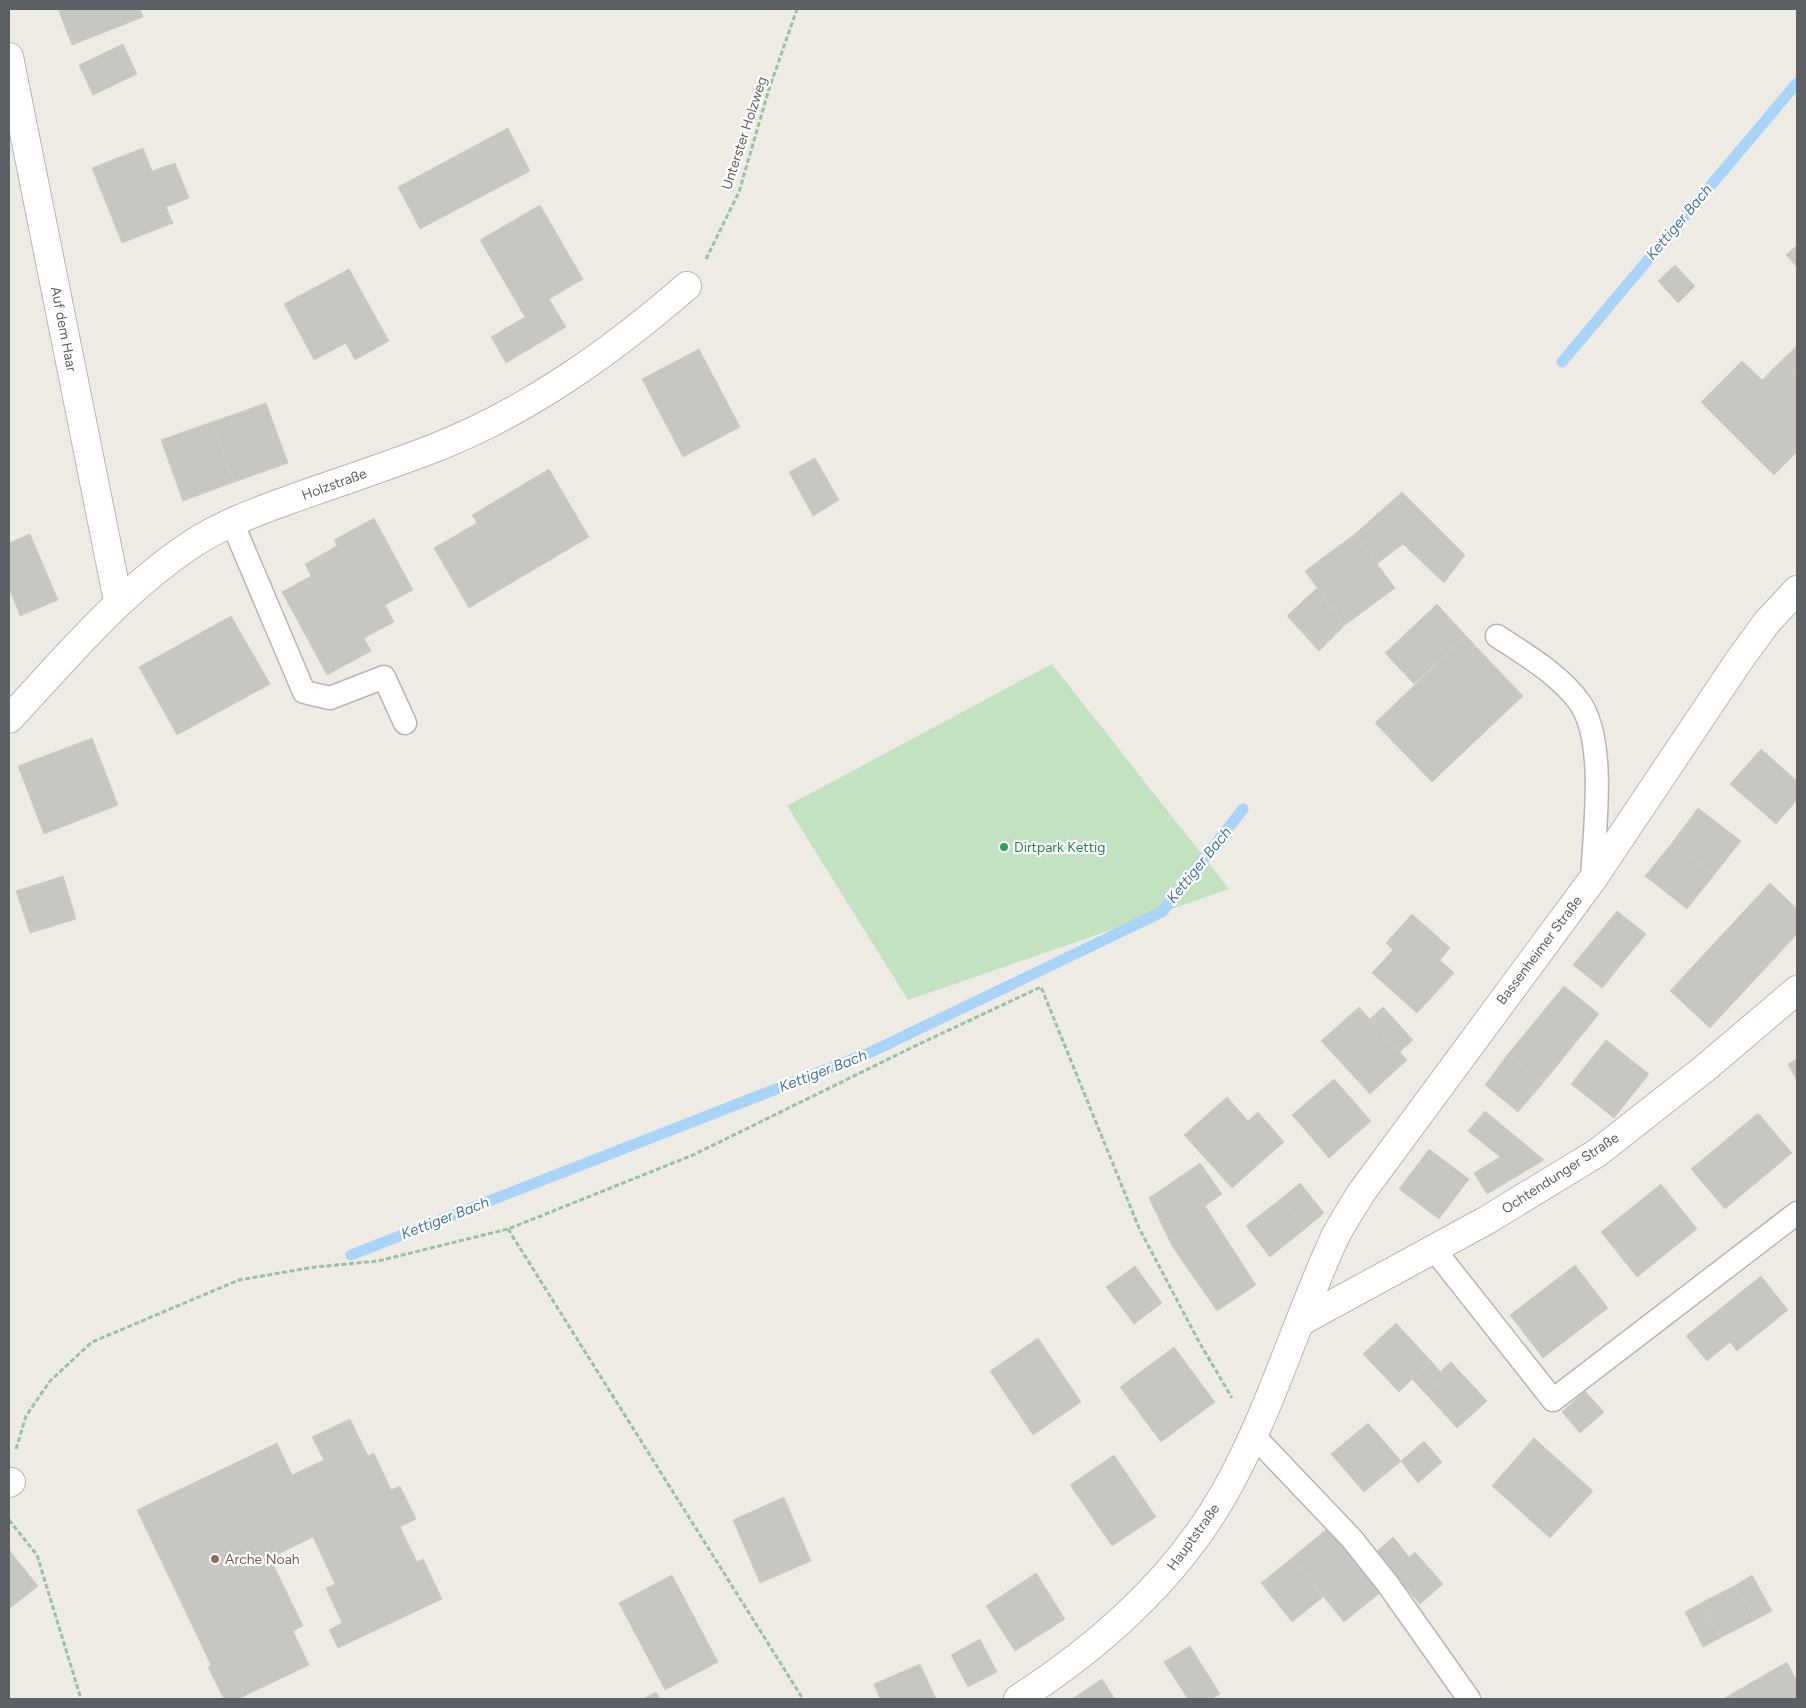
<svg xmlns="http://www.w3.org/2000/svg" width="1806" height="1708" font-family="Figtree,sans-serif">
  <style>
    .green { fill: #c2e2c2 }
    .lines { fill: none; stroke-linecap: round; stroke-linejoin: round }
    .stream { stroke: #a9d4f8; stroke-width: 11 }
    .building { fill: #c8c6c0; stroke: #d1cdc2 }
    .service-casing { stroke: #b4b6b9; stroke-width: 25 }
    .minor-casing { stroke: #b4b6b9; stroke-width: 30 }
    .path { stroke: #9ac0a5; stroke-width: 3; stroke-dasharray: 5 2.5; stroke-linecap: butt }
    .service { stroke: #fff; stroke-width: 22 }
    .minor { stroke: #fff; stroke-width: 28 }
    .leisure-dot { fill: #2e9e5b; stroke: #fff; stroke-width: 2 }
    .education-dot { fill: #8d6e63; stroke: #fff; stroke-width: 2 }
    .labels { text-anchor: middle; stroke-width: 4.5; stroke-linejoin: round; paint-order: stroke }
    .street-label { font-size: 14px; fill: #5c5f63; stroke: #fff }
    .leisure-label { font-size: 14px; fill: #27864d; stroke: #fff; text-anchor: start }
    .education-label { font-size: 14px; fill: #785e54; stroke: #fff; text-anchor: start }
    .water-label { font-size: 15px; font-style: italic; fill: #4776a8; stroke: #fff }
  </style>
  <rect width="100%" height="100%" fill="#edebe3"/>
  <path class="green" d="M 1052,664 L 1229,889 L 908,1000 L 787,806 Z"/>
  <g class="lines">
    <path class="stream" d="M 1562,362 L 1797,83
      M 351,1255 L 871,1052 L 1162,912 L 1243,809"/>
  </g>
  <path class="building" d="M 58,9 L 140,9 L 143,17 L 72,45 Z
    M 123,44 L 137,74 L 93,95 L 79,65 Z
    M 508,128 L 530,171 L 420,229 L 398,187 Z
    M 143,148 L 152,171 L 175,163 L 189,198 L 166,207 L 173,223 L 122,243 L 92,168 Z
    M 540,205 L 583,279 L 549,299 L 566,327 L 506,363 L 491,337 L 525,317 L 480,240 Z
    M 1797,245 L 1797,267 L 1786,255 Z
    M 1675,265 L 1695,286 L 1678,303 L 1658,281 Z
    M 349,269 L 389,341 L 355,360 L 346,343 L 314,360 L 284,304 Z
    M 1797,346 L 1797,375 L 1782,360 Z
    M 699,349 L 740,427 L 683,457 L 642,379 Z
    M 1782,360 L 1797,375 L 1797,452 L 1774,475 L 1701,402 L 1742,361 L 1762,380 Z
    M 266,403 L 288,463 L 234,482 L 212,422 Z
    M 212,422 L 234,482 L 183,501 L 161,440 Z
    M 815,458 L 839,500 L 813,516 L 789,472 Z
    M 549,469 L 589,537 L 469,608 L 434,548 L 477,523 L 472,515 Z
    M 1402,492 L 1465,555 L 1444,583 L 1403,544 L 1377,564 L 1355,534 Z
    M 374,518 L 413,590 L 385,605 L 394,622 L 364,638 L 371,651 L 327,675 L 282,592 L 311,576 L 305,564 L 337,546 L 334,540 Z
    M 30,534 L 58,600 L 20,616 L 9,588 L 9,543 Z
    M 1355,534 L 1395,588 L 1345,625 L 1305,571 Z
    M 1317,588 L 1345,625 L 1319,651 L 1287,616 Z
    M 1437,604 L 1466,636 L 1414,684 L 1385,653 Z
    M 231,616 L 270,684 L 177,735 L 139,667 Z
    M 1466,636 L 1523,696 L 1432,782 L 1375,723 Z
    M 92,738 L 118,805 L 44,834 L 18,766 Z
    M 1761,749 L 1797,781 L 1797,800 L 1776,824 L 1730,784 Z
    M 1698,808 L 1741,841 L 1714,875 L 1672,843 Z
    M 1672,843 L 1714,875 L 1687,909 L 1645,876 Z
    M 63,876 L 76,919 L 30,933 L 16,891 Z
    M 1770,883 L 1797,909 L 1797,934 L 1710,1028 L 1670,991 Z
    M 1617,911 L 1646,934 L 1602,988 L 1573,965 Z
    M 1412,914 L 1450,948 L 1440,960 L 1454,973 L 1417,1013 L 1372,973 L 1393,950 L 1386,943 Z
    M 1564,986 L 1599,1014 L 1543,1083 L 1508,1054 Z
    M 1359,1007 L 1407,1060 L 1370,1094 L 1321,1041 Z
    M 1383,1007 L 1413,1040 L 1400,1052 L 1370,1019 Z
    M 1606,1040 L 1649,1074 L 1614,1118 L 1571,1084 Z
    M 1508,1054 L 1543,1083 L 1518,1112 L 1485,1085 Z
    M 1797,1059 L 1797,1081 L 1788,1064 Z
    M 1334,1079 L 1371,1121 L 1329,1158 L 1292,1115 Z
    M 1227,1097 L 1248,1121 L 1258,1112 L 1284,1142 L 1232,1188 L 1184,1135 Z
    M 1485,1111 L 1544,1160 L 1487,1194 L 1474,1173 L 1500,1157 L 1468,1131 Z
    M 1758,1113 L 1792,1153 L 1725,1209 L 1691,1169 Z
    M 1429,1149 L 1469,1179 L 1439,1219 L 1399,1189 Z
    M 1200,1163 L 1222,1194 L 1205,1206 L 1256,1285 L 1217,1311 L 1172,1246 L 1149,1198 Z
    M 1300,1183 L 1324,1213 L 1306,1228 L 1282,1198 Z
    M 1661,1184 L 1697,1229 L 1637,1277 L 1601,1232 Z
    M 1282,1198 L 1306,1228 L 1270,1257 L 1246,1226 Z
    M 1575,1265 L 1608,1308 L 1543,1358 L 1510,1315 Z
    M 1135,1266 L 1162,1303 L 1134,1324 L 1106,1287 Z
    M 1761,1276 L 1788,1310 L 1737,1351 L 1730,1342 L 1707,1361 L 1686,1336 Z
    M 1396,1323 L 1431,1361 L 1399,1392 L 1363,1354 Z
    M 1038,1338 L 1081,1402 L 1033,1435 L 990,1371 Z
    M 1174,1347 L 1215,1402 L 1161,1442 L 1120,1387 Z
    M 1431,1361 L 1445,1377 L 1426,1394 L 1412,1379 Z
    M 1451,1362 L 1487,1401 L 1457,1428 L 1426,1394 L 1445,1377 L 1441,1371 Z
    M 1585,1391 L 1604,1412 L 1580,1433 L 1562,1412 Z
    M 350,1419 L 368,1456 L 374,1453 L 391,1490 L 400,1486 L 416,1519 L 400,1527 L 417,1562 L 423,1559 L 442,1599 L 338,1648 L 329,1630 L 342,1623 L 326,1588 L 335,1584 L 313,1537 L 270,1558 L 303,1626 L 293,1631 L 309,1665 L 238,1699 L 224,1699 L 208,1667 L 211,1665 L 137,1510 L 277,1443 L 292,1475 L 324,1460 L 312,1437 Z
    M 1368,1423 L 1401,1461 L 1364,1492 L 1331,1454 Z
    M 1534,1438 L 1593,1491 L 1550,1538 L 1492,1486 Z
    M 1424,1441 L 1442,1462 L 1418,1483 L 1401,1461 Z
    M 1114,1455 L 1156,1517 L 1112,1546 L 1070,1485 Z
    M 784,1497 L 811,1561 L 760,1583 L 733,1520 Z
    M 1328,1528 L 1381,1592 L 1344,1622 L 1292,1558 Z
    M 1393,1537 L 1409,1557 L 1415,1552 L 1443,1584 L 1420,1604 L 1375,1553 Z
    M 9,1550 L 38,1586 L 9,1609 Z
    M 1292,1558 L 1323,1597 L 1292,1622 L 1261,1583 Z
    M 1036,1573 L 1065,1619 L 1015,1651 L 986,1606 Z
    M 672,1575 L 718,1662 L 665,1690 L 619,1603 Z
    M 1752,1575 L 1772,1611 L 1755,1620 L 1736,1585 Z
    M 1736,1585 L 1755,1620 L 1720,1638 L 1701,1603 Z
    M 1701,1603 L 1720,1638 L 1703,1647 L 1685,1612 Z
    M 980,1639 L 997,1672 L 968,1687 L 951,1655 Z
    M 1190,1646 L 1220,1694 L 1211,1699 L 1188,1699 L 1164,1662 Z
    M 1787,1662 L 1797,1681 L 1797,1699 L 1723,1699 Z
    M 920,1664 L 936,1699 L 880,1699 L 874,1684 Z
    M 1102,1679 L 1115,1699 L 1072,1699 Z
    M 656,1692 L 660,1699 L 643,1699 Z"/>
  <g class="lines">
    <g class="service-casing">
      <path id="service" d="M 232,522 L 304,692 L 330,698 L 384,677 L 405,723
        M 1497,636 C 1526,655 1559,674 1580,703 C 1607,743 1594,832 1592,880
        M 1433,1248 L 1553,1400 L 1797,1213
        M 1253,1435 L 1352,1539 L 1387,1583 L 1469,1699"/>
    </g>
    <g class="minor-casing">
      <path id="minor" d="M 9,57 L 118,601
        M 9,719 C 67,657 121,591 192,544 C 224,523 261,510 297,497 C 342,481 388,466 432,449 C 527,412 611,352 687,286
        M 1300,1322 L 1487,1220 L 1597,1153 L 1704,1069 L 1797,990
        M 9,1483 L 11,1482
        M 1018,1699 C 1100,1646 1176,1579 1225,1492 C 1270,1412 1296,1322 1334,1239 C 1342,1223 1352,1208 1361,1193 L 1592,880 L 1738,662 L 1767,622 L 1797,590"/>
    </g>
    <path class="path" d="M 706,259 L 739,192 L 769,89 L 797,9
      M 508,1229 L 803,1699
      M 16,1449 L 26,1416 L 50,1381 L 92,1342 L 239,1280 L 315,1267 L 378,1261 L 508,1229 L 693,1155 L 917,1045 L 1041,987 L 1139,1228 L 1198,1340 L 1232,1398
      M 9,1520 L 37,1555 L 81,1699"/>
    <use href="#service" class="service"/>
    <use href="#minor" class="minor"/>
  </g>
  <circle class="leisure-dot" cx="1004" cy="847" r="5"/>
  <circle class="education-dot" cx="215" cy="1559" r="5"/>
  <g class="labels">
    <g class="street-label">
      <text transform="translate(744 133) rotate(-72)" y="5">Unterster Holzweg</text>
      <text transform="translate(64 329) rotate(79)" y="5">Auf dem Haar</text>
      <text transform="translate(334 484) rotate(-20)" y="5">Holzstraße</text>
      <text transform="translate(1539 950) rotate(-53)" y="5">Bassenheimer Straße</text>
      <text transform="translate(1560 1173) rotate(-33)" y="5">Ochtendunger Straße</text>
      <text transform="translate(1193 1537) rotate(-54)" y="5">Hauptstraße</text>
    </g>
    <g class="leisure-label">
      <text x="1014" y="852">Dirtpark Kettig</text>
    </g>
    <g class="education-label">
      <text x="225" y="1564">Arche Noah</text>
    </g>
    <g class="water-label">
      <text transform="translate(1679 222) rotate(-50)" y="5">Kettiger Bach</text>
      <text transform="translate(1199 865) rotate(-51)" y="5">Kettiger Bach</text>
      <text transform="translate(823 1071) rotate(-21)" y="5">Kettiger Bach</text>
      <text transform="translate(445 1218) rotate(-21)" y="5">Kettiger Bach</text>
    </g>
  </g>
  <rect width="1806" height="1708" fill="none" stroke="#5c5f63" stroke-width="20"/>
</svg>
